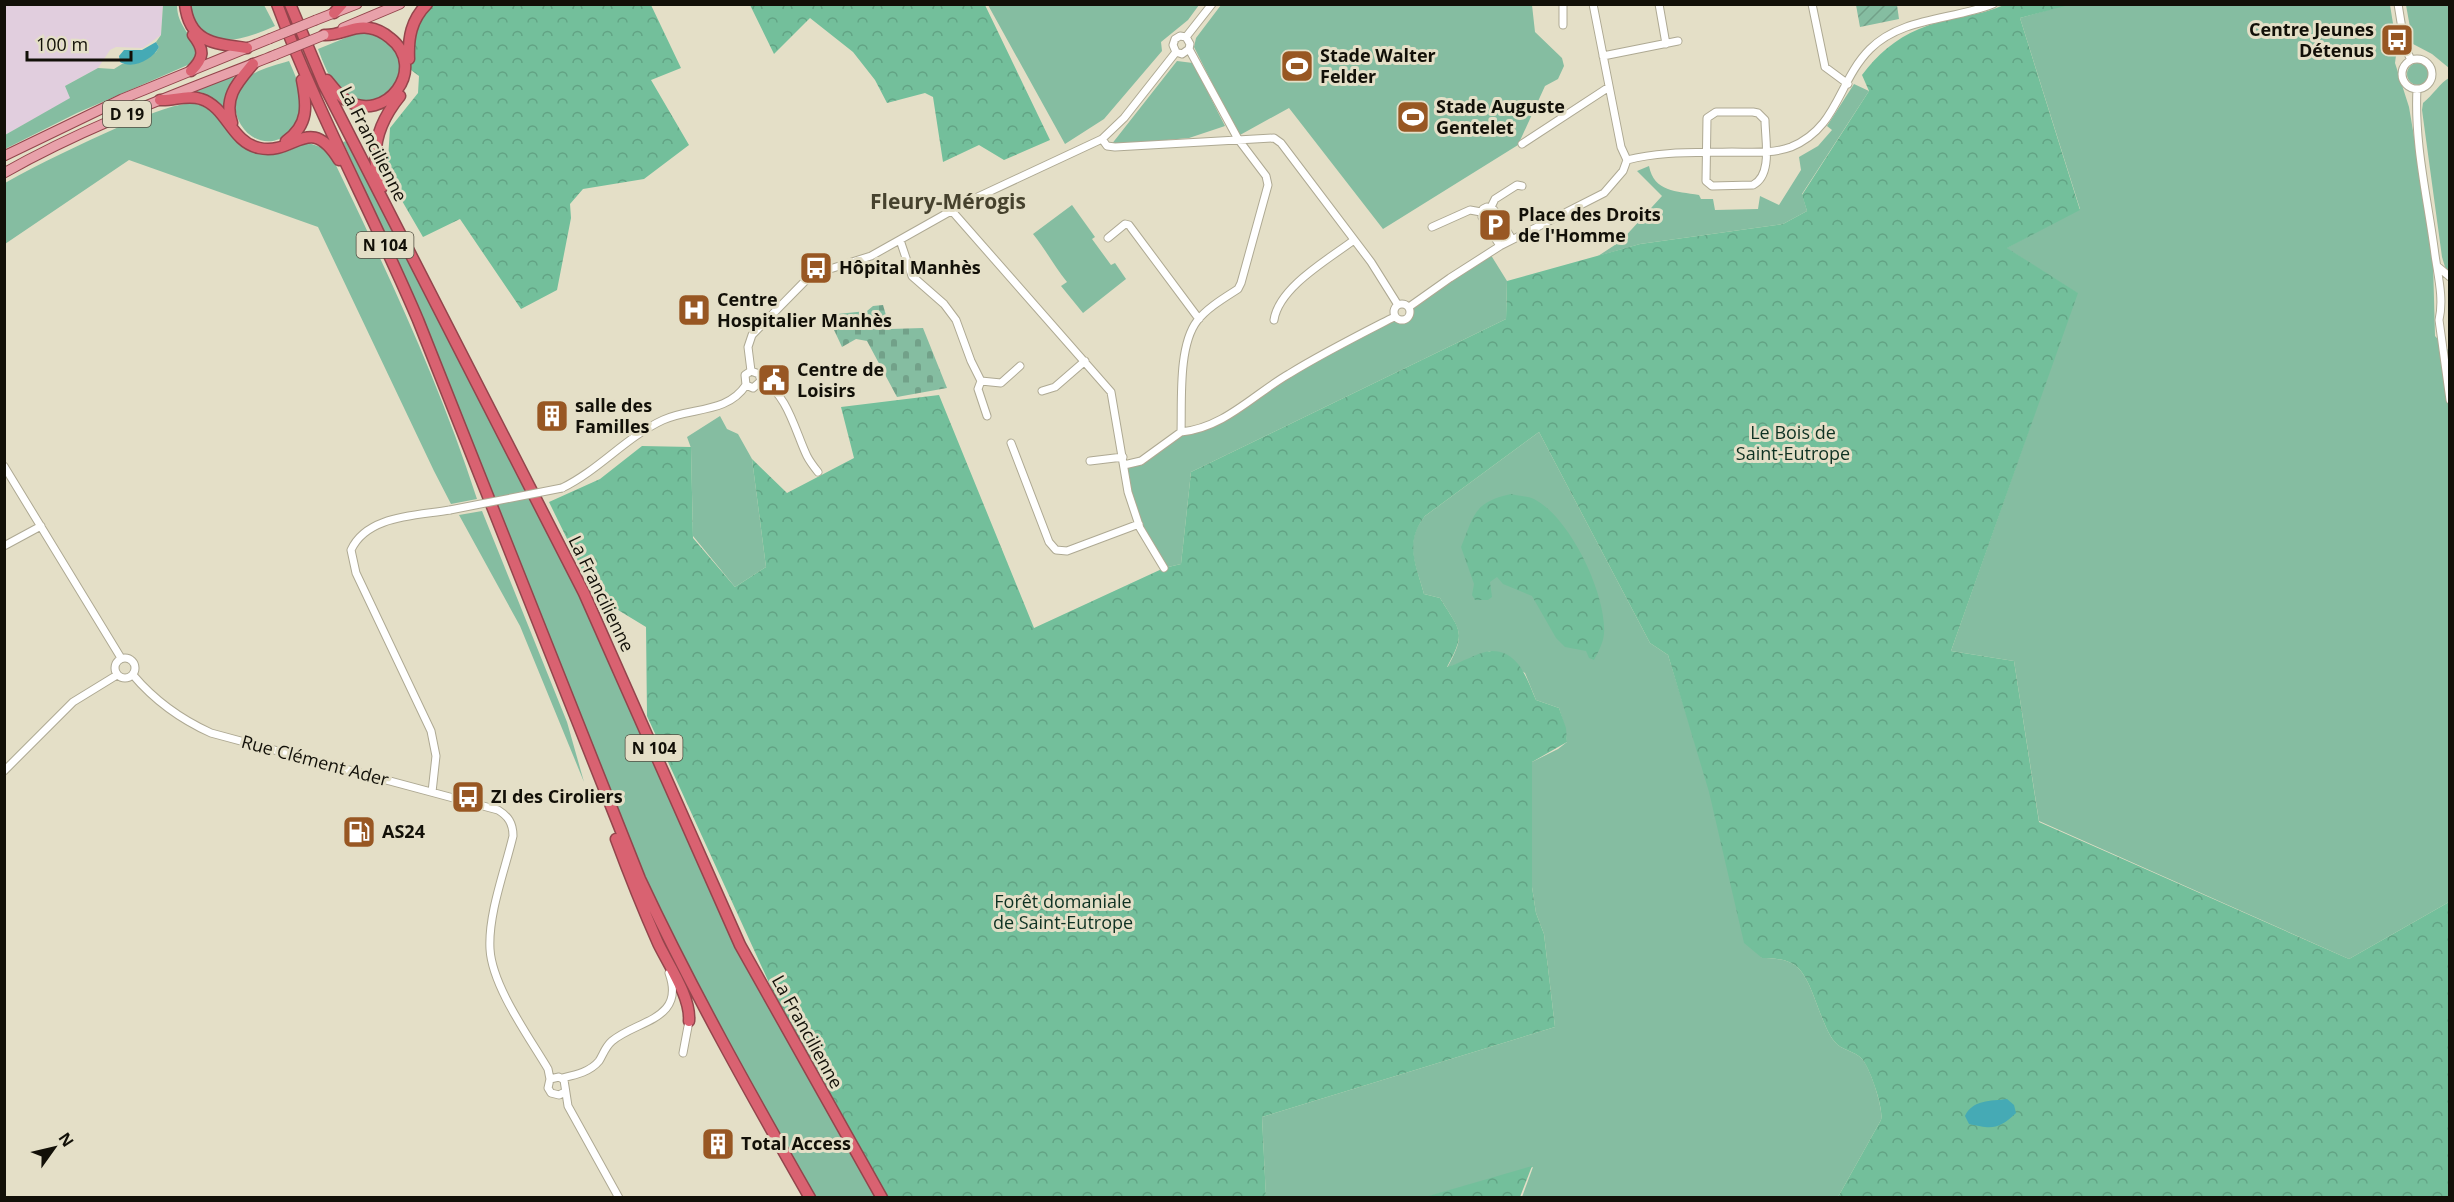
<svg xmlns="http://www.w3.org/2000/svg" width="2454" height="1202" font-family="'Open Sans',sans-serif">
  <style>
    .commercial { fill: #e1cede }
    .green { fill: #85bda1 }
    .forest { fill: url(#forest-crowns) }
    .cemetery { fill: url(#cemetery-stones) }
    .garden { fill: url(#garden-furrows) }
    .water { fill: #45aab5 }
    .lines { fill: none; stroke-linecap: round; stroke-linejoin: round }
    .minor-casing { stroke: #aea993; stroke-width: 9 }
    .major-casing { stroke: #93454c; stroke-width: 11 }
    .highway-casing { stroke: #93454c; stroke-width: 13 }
    .minor { stroke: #fff; stroke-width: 7 }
    .major { stroke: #e8a1aa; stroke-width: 9 }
    .highway { stroke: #d96271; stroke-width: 10 }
    .minor-bridge-casing { stroke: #aea993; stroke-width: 9; stroke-linecap: butt }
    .major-bridge-casing { stroke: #93454c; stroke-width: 11; stroke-linecap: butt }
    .minor-bridge { stroke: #fff; stroke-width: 7 }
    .major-bridge { stroke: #e8a1aa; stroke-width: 9 }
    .labels { text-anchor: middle; stroke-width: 6; stroke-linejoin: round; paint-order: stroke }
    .shield { fill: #e4dfc7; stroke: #514e41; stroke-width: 1.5 }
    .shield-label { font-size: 16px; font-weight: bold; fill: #121008 }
    .poi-label { font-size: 18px; font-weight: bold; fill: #121008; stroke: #e4dfc7; text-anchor: start }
    .street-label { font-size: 18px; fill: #121008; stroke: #e4dfc7 }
    .park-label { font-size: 18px; fill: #0e3122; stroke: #e4dfc7 }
    .quarter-label { font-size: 21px; font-weight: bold; fill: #46422e; stroke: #e4dfc7 }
  </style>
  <defs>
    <pattern id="forest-crowns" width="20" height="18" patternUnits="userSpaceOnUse" patternTransform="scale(1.5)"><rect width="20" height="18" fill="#73bf9b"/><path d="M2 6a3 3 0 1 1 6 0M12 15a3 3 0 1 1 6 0" fill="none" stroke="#62a384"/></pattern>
    <pattern id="cemetery-stones" width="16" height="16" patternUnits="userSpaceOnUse" patternTransform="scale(1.5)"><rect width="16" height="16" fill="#85bda1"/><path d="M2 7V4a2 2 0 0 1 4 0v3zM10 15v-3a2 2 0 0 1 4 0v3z" fill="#72a189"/></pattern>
    <pattern id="garden-furrows" width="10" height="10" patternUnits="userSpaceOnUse" patternTransform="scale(1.5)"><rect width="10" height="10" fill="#85bda1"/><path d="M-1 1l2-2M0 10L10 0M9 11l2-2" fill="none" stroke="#72a189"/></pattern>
  </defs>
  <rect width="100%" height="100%" fill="#e4dfc7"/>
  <path class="commercial" d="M 5,5 L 163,5 L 161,35 L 143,48 L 116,47 L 110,50 L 98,68 L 65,86 L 71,98 L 5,135 Z"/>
  <path class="green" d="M 2069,4 L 2390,5 L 2397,48 L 2395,63 L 2409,107 L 2427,214 L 2433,262 L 2435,336 L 2449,351 L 2449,902 L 2349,959 L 2039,821 L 2014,661 L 1951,651 L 2077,293 L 2006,248 L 2080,209 L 2020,18 Z
    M 163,5 L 177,5 C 177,27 193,34 197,53 L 190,64 L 77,113 L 5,149 L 5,135 L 70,98 L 65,86 L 98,68 L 114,69 L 122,64 L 140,62 L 156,52 L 159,47 L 156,42 L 161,35 Z
    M 190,5 L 264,5 L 275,26 C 242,41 197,55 190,5 Z
    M 988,5 L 1199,5 L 1188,20 L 1161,42 L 1162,51 L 1104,119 L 1065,144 Z
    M 1221,5 L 1532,5 L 1535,32 L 1562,58 L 1564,66 L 1558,79 L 1545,86 L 1518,145 L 1383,229 L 1289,108 L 1240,135 L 1236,131 L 1194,47 L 1196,38 Z
    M 2406,5 L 2449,5 L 2449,68 L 2432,54 L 2413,44 Z
    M 360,32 L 377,34 L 392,45 L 401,61 L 400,78 L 386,98 C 377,99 366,102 357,101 C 337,100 324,65 318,49 Z
    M 289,61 C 294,73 301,87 303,100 C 305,111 300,123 293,130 C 254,167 212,104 250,76 C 261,68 277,65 289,61 Z
    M 1177,61 L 1193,63 L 1225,126 L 1189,138 L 1111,145 Z
    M2407 74a11 11 0 1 1 22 0a11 11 0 1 1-22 0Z
    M 232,75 L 235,80 L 226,105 L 222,107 L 195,92 L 197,89 Z
    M 2449,78 L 2450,272 L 2449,272 L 2445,267 L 2442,257 L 2422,110 L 2423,103 C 2432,96 2441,82 2449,78 Z
    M 1854,84 L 1869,91 L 1802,194 L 1807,211 L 1783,224 L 1640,244 L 1598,256 L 1621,241 L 1662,196 L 1637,171 L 1649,166 C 1654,192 1676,191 1699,195 L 1701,199 L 1713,199 L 1715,210 L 1758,209 L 1760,196 L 1779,205 L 1801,170 L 1799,157 L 1818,146 L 1832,130 L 1827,126 Z
    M 191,103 C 232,108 228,164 280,153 C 289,152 297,146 306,142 L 323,148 L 332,157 C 386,269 439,381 477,499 L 451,504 L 434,471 L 318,227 L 129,160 L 5,244 L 5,183 C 42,162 81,144 121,126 C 144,117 166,106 191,103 Z
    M 347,141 L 592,619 L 739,953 L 877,1197 L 815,1197 L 705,1001 L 661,913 L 612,797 L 415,302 L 343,142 Z
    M 1072,205 L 1095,237 L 1092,239 L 1111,265 L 1115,263 L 1126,279 L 1083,313 L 1061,286 L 1067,282 C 1054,266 1046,250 1033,234 Z
    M 1489,252 L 1507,281 L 1506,319 L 1191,472 L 1181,564 L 1164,568 L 1140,528 L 1124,465 L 1131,464 L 1176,438 L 1202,427 L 1394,317 L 1400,321 L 1408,317 L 1409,307 Z
    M 720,416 L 727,429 L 738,434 L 752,459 L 766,567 L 735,587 L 693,536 L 691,448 L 687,437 Z
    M 1539,432 L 1650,643 L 1668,655 L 1762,958 C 1773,958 1788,959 1797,967 C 1813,980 1821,1027 1835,1042 C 1841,1050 1855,1051 1862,1059 C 1870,1067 1884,1110 1881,1120 L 1838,1197 L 1522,1197 L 1533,1167 L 1427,1197 L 1266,1198 L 1262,1117 L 1555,1027 L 1544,934 L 1536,913 L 1532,887 L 1532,762 L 1558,749 L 1567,742 L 1565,728 L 1559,708 L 1536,700 L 1525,673 L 1490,651 L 1447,668 C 1467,632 1460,631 1440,598 L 1424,594 C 1416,564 1403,543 1425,516 Z
    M 482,511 L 567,722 L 584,782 L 520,626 L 459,515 Z"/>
  <path class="forest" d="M 427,5 L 651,5 L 681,68 L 651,80 L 689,145 L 644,179 L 583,189 L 570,204 L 571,218 L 557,290 L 521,309 L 460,219 L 423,237 L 387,175 L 390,128 L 418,93 L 419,76 L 411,70 L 408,45 Z
    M 750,5 L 985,5 L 1050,140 L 1004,160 L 979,145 L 943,162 L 933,97 L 925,93 L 887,103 L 875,80 L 853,52 L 810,18 L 774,54 Z
    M 2004,5 L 2069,5 L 2020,18 L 2080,210 L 2007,248 L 2078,293 L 1951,651 L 2014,661 L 2039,822 L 2349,959 L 2449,902 L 2449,1197 L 1838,1197 L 1881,1120 C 1884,1109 1870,1068 1862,1059 C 1855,1051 1841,1050 1835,1042 C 1821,1027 1813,980 1797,967 C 1788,959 1774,958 1762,958 L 1744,943 L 1709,792 L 1668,655 L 1650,643 L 1539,432 L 1425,516 C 1404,543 1416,564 1424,594 L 1440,598 C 1460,631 1467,631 1447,667 C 1459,664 1480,651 1492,651 C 1519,651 1527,679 1536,700 L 1559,708 L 1566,728 L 1567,742 L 1532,762 L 1532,887 L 1536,913 L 1544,934 L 1555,1027 L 1262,1117 L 1266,1197 L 888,1197 L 787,1022 L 647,716 L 646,627 L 595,596 L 549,502 L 600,479 L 642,446 L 691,447 L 693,538 L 735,587 L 766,567 L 752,459 L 787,493 L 854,458 L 841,407 L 939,395 L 1034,628 L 1164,568 L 1181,564 L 1191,472 L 1506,319 L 1507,281 L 1640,244 L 1783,224 L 1807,211 L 1802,195 L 1869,91 L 1862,75 C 1877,55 1895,39 1919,29 C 1946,17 1977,17 2004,5 Z
    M 1511,494 C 1518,496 1527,496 1534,499 C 1570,517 1607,595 1604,634 C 1603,644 1598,652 1594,660 L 1589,658 L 1586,651 L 1565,647 L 1556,638 L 1532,596 L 1503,584 L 1497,577 L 1490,582 L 1492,597 L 1488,600 L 1475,600 L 1472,595 L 1474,584 L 1461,547 C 1474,516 1473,502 1511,494 Z
    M 1532,1166 L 1520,1197 L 1425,1197 Z"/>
  <path class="cemetery" d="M 883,305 L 890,329 L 923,328 L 947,388 L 897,397 L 867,341 L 856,339 L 842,347 L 827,315 L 867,311 L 873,306 Z"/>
  <path class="garden" d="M 1856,5 L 1897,5 L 1899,19 L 1860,27 Z"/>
  <path class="water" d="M 156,42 L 159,47 C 153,59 133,70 120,62 L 119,56 L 124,50 L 142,50 Z
    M 2007,1099 L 2014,1105 L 2016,1113 C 1998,1130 1992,1129 1969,1124 L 1965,1116 C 1972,1100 1991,1101 2007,1099 Z"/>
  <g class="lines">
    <g class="minor-casing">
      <path id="minor" d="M 1593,4 L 1621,147 L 1627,160
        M 1659,4 L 1666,44
        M 1812,4 L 1825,67 L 1848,84
        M 2398,4 L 2405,47 L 2411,60
        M 1563,25 L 1563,4
        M 1186,37 L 1212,4
        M 1176,52 L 1182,54 L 1189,49 L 1190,44 L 1186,37
        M 1176,52 L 1173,45 L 1175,39 L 1180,36 L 1186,37
        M 1603,56 L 1678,41
        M2402 74a15 15 0 1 1 30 0a15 15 0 1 1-30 0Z
        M 2417,89 C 2414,145 2428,200 2435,255 C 2438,276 2444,299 2439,320 L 2450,400
        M 1716,112 L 1753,112 L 1758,113 L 1765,120 C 1765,139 1773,175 1753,185 L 1712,186 L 1706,181 L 1707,118 Z
        M 1102,139 L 1107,146 L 1115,147 L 1274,138 L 1281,143 L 1371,262 L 1398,305
        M 1522,144 L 1609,87
        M 1491,207 L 1495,199 L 1517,185 L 1522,186
        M 952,211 L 1111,392 L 1128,492 L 1140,528 L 1164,568
        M 1432,227 L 1470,210 L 1481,212
        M 1108,238 L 1125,224 L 1129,225 L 1199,319
        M 900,240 L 912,276 L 944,304 L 956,320 L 971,361 L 981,381 L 1001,383 L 1020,366
        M 1500,246 L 1482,217 L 1483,209 L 1487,207 L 1494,210 L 1512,239
        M 2437,266 L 2450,277
        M1394 312a8 8 0 1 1 16 0a8 8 0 1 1-16 0Z
        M 1409,307 L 1450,278 L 1500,246 L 1604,193 L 1623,171 L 1627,160 C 1662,151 1696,153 1732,152 C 1751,152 1772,154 1791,147 C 1838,128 1838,81 1870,49 C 1902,17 1953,20 1993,4
        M 1274,320 C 1279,287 1329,259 1354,240
        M 751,371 L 748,347 L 752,335 L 811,275 L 871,256 L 967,202 L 1102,139 L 1124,118 L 1176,52
        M 761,381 C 787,391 796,434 807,456 C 810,462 814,467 818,472
        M 981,381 L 978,389 L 987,416
        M 746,385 L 753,388 L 761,381 L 759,374 L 751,371
        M 1042,391 L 1055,387 L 1085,361
        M 1181,432 C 1224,428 1254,394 1289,374 C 1323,353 1359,335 1394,317
        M 1011,443 L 1049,542 L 1056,550 L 1067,551 L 1139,524
        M 1090,461 L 1123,457
        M 1124,465 L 1141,461 L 1181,432 C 1182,401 1178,346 1197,321 C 1207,308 1224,298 1238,289 L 1241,283 L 1268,185 L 1266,176 L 1238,139 L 1189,49
        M 4,466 L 121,658
        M 562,488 C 599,470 626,437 663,420 C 691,407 727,414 746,385 L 745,375 L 751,371
        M 4,546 L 41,526
        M115 668a10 10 0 1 1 20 0a10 10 0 1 1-20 0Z
        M 133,675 C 155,701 180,719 211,733 L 498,810 C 508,816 513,823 513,836 C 505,870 488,914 490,949 C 492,986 529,1037 548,1069 L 550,1079
        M 4,771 L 73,702 L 117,675
        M 432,792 L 436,756 L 431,731 L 356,573 L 351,550 C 367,515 416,516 450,510
        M 683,1053 L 689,1021
        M 562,1078 C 575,1075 590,1072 599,1061 C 603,1055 605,1047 612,1041 C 637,1020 686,1020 669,973
        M 565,1092 L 559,1095 L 551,1093 L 548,1088 L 550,1079 L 559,1077 L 564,1080 L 568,1106 L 619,1198"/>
    </g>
    <g class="major-casing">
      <path id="major" d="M 316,20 L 357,4
        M 343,28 L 400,4
        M 4,156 L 122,99 L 269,39
        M 4,173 C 90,124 184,91 275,55"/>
    </g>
    <g class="highway-casing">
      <path id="highway" d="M 185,4 C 189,43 216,44 247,48
        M 277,4 C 317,112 373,214 418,320 L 640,879 C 691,988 750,1093 810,1198
        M 290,4 L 324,85 L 584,593 L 740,945 L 882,1198
        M 334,13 L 342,4
        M 324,35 C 340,36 353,25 369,28 C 377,29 384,33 390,38 C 429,68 385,125 346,100 C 338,95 333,87 327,80
        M 409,59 C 408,38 411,20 427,4
        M 191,71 C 204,58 205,50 193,35
        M 160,100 C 174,101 187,94 201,99 C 227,107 231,142 259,148 C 295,156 309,112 339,160
        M 232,123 C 223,97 238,82 253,64
        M 286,141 C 309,125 307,105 302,80
        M 382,187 C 368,154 378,123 400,96
        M 616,839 C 629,874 643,909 658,943 C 668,964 691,997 689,1021"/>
    </g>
    <use href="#minor" class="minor"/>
    <use href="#major" class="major"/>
    <use href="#highway" class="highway"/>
    <g class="minor-bridge-casing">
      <path id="minor-bridge" d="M 450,510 L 562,488"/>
    </g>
    <g class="major-bridge-casing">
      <path id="major-bridge" d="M 269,39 L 316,20
        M 275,55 L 324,35"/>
    </g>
    <use href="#minor-bridge" class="minor-bridge"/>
    <use href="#major-bridge" class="major-bridge"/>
  </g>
  <defs>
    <g id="bus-square" transform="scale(1.725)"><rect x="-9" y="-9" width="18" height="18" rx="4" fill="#985723" stroke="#e4dfc7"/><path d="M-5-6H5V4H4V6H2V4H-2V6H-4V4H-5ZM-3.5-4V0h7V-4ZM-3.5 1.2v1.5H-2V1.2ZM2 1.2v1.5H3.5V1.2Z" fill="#fff"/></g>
    <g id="stadium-square" transform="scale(1.725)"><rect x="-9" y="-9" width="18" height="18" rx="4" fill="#985723" stroke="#e4dfc7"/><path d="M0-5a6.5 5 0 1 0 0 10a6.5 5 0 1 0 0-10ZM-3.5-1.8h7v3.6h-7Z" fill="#fff"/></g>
    <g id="parking-square" transform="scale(1.725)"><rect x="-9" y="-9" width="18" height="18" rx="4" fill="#985723" stroke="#e4dfc7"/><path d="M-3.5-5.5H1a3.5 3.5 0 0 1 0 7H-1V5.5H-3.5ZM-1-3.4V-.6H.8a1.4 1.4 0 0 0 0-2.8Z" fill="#fff"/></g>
    <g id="hospital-square" transform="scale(1.725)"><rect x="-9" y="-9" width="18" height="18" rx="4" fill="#985723" stroke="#e4dfc7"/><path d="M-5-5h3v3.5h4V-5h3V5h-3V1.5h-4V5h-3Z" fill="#fff"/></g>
    <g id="civic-square" transform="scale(1.725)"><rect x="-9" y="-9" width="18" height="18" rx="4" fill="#985723" stroke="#e4dfc7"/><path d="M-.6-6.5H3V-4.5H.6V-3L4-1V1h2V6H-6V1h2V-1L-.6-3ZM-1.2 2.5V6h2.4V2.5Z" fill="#fff"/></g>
    <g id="building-square" transform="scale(1.725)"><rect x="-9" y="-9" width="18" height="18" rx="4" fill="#985723" stroke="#e4dfc7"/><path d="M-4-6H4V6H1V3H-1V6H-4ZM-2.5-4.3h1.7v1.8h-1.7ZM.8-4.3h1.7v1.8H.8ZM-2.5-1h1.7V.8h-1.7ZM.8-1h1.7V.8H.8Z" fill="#fff"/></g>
    <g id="fuel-square" transform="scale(1.725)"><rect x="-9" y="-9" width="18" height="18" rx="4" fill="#985723" stroke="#e4dfc7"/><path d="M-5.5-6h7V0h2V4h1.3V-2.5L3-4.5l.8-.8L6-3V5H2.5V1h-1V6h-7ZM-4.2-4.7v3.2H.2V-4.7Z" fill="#fff"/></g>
  </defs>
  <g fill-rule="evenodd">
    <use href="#bus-square" x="2397" y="40"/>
    <use href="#stadium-square" x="1297" y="66"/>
    <use href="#stadium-square" x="1413" y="117"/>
    <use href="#parking-square" x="1495" y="225"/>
    <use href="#bus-square" x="816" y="268"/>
    <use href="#hospital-square" x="694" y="310"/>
    <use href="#civic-square" x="774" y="380"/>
    <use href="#building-square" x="552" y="416"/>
    <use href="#bus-square" x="468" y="797"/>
    <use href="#fuel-square" x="359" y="832"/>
    <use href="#building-square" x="718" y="1144"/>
  </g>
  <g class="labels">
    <g class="shield">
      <rect x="103" y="101" width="48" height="26" rx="4.5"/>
      <rect x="356.5" y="232" width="57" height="26" rx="4.5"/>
      <rect x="625.5" y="735" width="57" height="26" rx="4.5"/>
    </g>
    <g class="shield-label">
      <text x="127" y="120">D 19</text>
      <text x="385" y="251">N 104</text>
      <text x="654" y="754">N 104</text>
    </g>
    <g class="poi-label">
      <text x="2374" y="36" text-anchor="end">Centre Jeunes<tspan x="2374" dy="21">Détenus</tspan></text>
      <text x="1320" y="62">Stade Walter<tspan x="1320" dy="21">Felder</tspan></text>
      <text x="1436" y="113">Stade Auguste<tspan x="1436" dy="21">Gentelet</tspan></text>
      <text x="1518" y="221">Place des Droits<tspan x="1518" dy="21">de l'Homme</tspan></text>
      <text x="839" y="274">Hôpital Manhès</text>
      <text x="717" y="306">Centre<tspan x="717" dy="21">Hospitalier Manhès</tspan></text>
      <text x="797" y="376">Centre de<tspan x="797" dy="21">Loisirs</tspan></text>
      <text x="575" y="412">salle des<tspan x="575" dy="21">Familles</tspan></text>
      <text x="491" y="803">ZI des Ciroliers</text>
      <text x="382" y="838">AS24</text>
      <text x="741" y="1150">Total Access</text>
    </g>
    <g class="street-label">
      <text transform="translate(373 144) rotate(63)" y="6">La Francilienne</text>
      <text transform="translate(601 594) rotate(64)" y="6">La Francilienne</text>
      <text transform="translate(315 761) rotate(15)" y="6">Rue Clément Ader</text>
      <text transform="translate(807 1032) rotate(61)" y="6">La Francilienne</text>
    </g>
    <g class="park-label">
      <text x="1793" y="439">Le Bois de<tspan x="1793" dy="21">Saint-Eutrope</tspan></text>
      <text x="1063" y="908">Forêt domaniale<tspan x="1063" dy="21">de Saint-Eutrope</tspan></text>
    </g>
    <g class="quarter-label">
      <text x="948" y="209">Fleury-Mérogis</text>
    </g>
  </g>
  <rect width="2454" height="1202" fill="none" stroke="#121008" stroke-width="12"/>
  <g transform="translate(54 1148) rotate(56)" stroke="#e4dfc7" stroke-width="4.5" paint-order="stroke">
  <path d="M0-4.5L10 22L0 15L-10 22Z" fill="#121008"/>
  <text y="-9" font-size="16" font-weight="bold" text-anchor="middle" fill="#121008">N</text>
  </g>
  <path d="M27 51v9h104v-9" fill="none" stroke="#121008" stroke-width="3"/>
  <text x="36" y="51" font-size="18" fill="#121008" stroke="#e4dfc7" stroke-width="4.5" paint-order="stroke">100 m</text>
</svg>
